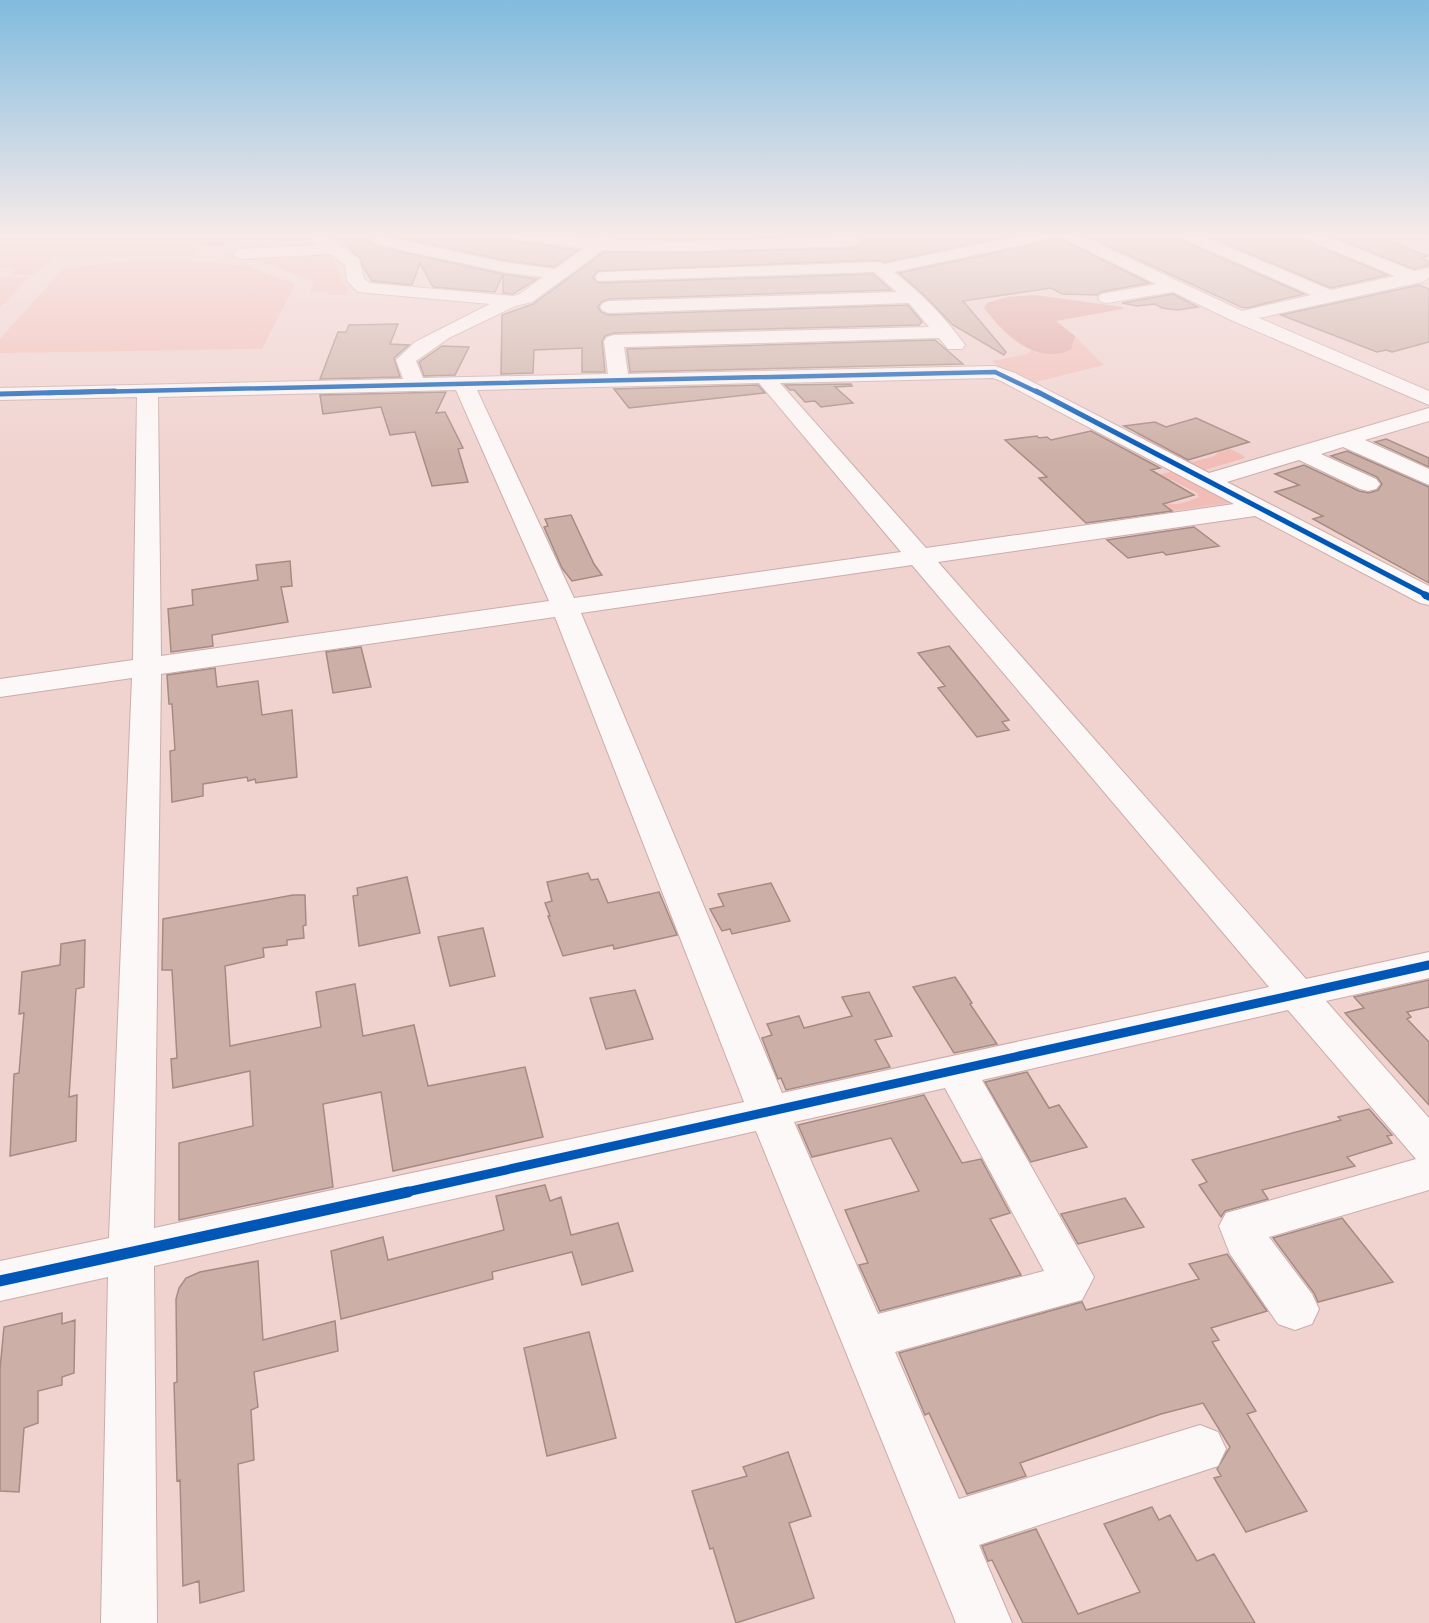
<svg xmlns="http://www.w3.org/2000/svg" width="1429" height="1623" font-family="'Asap Condensed',sans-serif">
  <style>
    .green { fill: #f2bdb7 }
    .forest { fill: #dfa7a1 }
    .building { fill: #ccb0a7; stroke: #a68b83; stroke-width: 1.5 }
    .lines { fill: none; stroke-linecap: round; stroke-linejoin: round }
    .minor-casing { stroke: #caadaa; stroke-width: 2 }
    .minor { fill: #fdf8f8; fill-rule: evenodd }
    .cycleway-far4-casing { stroke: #f8f8f8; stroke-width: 7 }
    .cycleway-far3-casing { stroke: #f8f8f8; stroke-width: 8 }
    .cycleway-far2-casing { stroke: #f8f8f8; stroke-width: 10 }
    .cycleway-far1-casing { stroke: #f8f8f8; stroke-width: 13 }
    .cycleway-casing { stroke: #f8f8f8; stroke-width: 15 }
    .cycleway-far4 { stroke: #0057b8; stroke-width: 4.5 }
    .cycleway-far3 { stroke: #0057b8; stroke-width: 5 }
    .cycleway-far2 { stroke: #0057b8; stroke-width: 7 }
    .cycleway-far1 { stroke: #0057b8; stroke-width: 9 }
    .cycleway { stroke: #0057b8; stroke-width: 11 }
  </style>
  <rect width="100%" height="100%" fill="#f0d2cf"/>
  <path class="green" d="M 181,234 L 184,242 L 201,251 L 195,256 L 55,256 L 34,275 L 12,275 L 16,270 L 9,267 L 0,269 L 0,239 L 158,237 Z
    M 328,253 C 343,268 336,277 348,288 L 346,295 L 328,295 L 329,292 L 310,292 L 314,282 L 260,261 L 226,258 L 226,256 Z
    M 133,260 L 189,260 L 247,266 L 295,284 L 262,349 L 0,353 L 0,339 L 63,269 Z
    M 29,277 L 0,308 L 0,278 Z
    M 1075,336 L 1104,365 L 1032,383 C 1019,376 1002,371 992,361 L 1027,354 L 1031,350 L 1036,353 L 1071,343 Z
    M 1139,434 L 1193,462 L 1214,456 L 1220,450 L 1197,434 L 1241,454 L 1245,458 L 1201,471 L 1132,436 Z
    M 1170,472 L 1175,472 L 1229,500 L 1230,503 L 1128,517 L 1145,492 C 1167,506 1174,508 1199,497 L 1197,493 L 1172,480 L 1150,485 L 1149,477 Z"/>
  <path class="forest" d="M 232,234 L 222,245 C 208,248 197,244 186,235 Z
    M 1035,295 L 1123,307 L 1123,309 L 1056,321 L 1075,336 L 1071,350 C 1034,365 1005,335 984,308 L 987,303 L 1007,297 Z"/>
  <path class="building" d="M 341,234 L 376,234 L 368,241 L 378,247 L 503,274 L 537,279 L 513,294 L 503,293 L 503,274 L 495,292 L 433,287 L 420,263 L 412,285 L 372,281 L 363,267 L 361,258 L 353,252 Z
    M 383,234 L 502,234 L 512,241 L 578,250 L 554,267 L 503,260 Z
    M 609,234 L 1018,234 L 885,262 L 878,260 L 598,271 L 593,277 L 598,283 L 873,274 L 891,290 L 609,299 L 601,302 L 598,307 L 601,312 L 608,315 L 908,305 L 922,322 L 919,325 L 614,333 L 605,336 L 602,341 L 605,372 L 582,372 L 582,348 L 534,350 L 533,373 L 501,374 L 502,315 L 533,304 L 604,252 L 682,253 L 854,248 L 864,242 L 854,234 L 682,240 L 615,238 Z
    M 1083,234 L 1175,234 L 1178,239 L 1304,294 L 1247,308 L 1241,307 Z
    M 1203,234 L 1297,234 L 1300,239 L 1388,275 L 1331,288 Z
    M 1326,234 L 1368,234 L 1428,256 L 1422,258 L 1429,262 L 1429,265 L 1414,269 Z
    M 1057,237 L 1149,283 L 1101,292 L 1097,295 L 1062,294 L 1051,288 L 963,301 L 1006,352 L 1004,355 L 953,325 L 925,296 L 899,273 L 1050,241 Z
    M 1419,285 L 1429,289 L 1429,342 L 1392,352 L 1386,350 L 1377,352 L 1281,315 Z
    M 1173,294 L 1198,307 L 1177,310 L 1162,308 L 1155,304 L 1137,306 L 1122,303 Z
    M 398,324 L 390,344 L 409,345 L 394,358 L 400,377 L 320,379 L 338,332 L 346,332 L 349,325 Z
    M 935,340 L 963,364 L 630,372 L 627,349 Z
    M 442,346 L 469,347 L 455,375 L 424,376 L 419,362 Z
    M 851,384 L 852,386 L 835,387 L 853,403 L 821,407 L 815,401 L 805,402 L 794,390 L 790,390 L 785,385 Z
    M 758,385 L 765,393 L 629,408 L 614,389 Z
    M 446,392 L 436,413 L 445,412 L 463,448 L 458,449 L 468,482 L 432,486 L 415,432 L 390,435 L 381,407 L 323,414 L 320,395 Z
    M 1196,418 L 1249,442 L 1188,460 L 1124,426 L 1155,422 L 1166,427 Z
    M 1091,431 L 1160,468 L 1151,470 L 1194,495 L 1163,504 L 1172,511 L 1086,523 L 1039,478 L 1047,477 L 1005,440 L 1037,436 L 1039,438 L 1047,437 L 1051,440 Z
    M 1386,439 L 1429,458 L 1429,467 L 1375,442 Z
    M 1347,451 L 1429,487 L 1429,583 L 1313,519 L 1323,516 L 1275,492 L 1299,485 L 1275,474 L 1304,465 L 1359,491 L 1369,493 L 1378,490 L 1382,484 L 1377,477 L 1331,456 Z
    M 571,515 L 594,564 L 602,575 L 572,581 L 562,568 L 544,527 L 548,526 L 545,519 Z
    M 1194,527 L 1219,546 L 1166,555 L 1163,552 L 1128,558 L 1107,540 Z
    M 290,561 L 292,586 L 281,587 L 288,622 L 212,635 L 213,646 L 171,652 L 168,609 L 193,605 L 192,590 L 258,580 L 256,565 Z
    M 949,646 L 1009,720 L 1002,722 L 1009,730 L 977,737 L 938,688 L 945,686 L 918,653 Z
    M 361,647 L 371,687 L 333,693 L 326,652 Z
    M 215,668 L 217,687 L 258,681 L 262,715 L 292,710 L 297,777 L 256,783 L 255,779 L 248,781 L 247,777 L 203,784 L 203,796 L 172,802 L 170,751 L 175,750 L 172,704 L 169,704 L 167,675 Z
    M 588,873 L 591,880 L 598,879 L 608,903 L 659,892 L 677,935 L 614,949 L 613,945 L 563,956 L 548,916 L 550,916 L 545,903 L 552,901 L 547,882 Z
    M 407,877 L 420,933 L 359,946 L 353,896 L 358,895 L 357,888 Z
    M 771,883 L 790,921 L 732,934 L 730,929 L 722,931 L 710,909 L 724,906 L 718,894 Z
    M 293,895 L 305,895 L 306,925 L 303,926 L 304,938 L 287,940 L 287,945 L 263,948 L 264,957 L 225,966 L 230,1046 L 321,1027 L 316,992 L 355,984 L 363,1036 L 414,1025 L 428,1086 L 525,1067 L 543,1137 L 393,1171 L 381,1092 L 323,1104 L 333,1187 L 179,1220 L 179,1143 L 253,1126 L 250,1071 L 173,1088 L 171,1059 L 177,1058 L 172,970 L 162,970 L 163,919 Z
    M 483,928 L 495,976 L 450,986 L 438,937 Z
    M 85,940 L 84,987 L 76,989 L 69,1097 L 77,1095 L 76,1141 L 10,1156 L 14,1074 L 19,1073 L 24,1013 L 19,1014 L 22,972 L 60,965 L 61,944 Z
    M 955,977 L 972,1003 L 970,1004 L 997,1044 L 954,1053 L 913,987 Z
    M 1429,980 L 1429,1007 L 1407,1012 L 1411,1017 L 1407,1019 L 1429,1042 L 1429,1105 L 1345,1013 L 1364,1008 L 1354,997 Z
    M 635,990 L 653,1039 L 606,1049 L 590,998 Z
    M 869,992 L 892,1036 L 875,1040 L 890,1067 L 786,1090 L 781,1078 L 778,1079 L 762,1038 L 772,1035 L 767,1024 L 799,1016 L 804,1028 L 852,1016 L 842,997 Z
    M 1027,1072 L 1049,1108 L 1059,1105 L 1087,1147 L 1031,1162 L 985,1082 Z
    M 924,1095 L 962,1163 L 981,1159 L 1010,1213 L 990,1219 L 1021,1275 L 880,1311 L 859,1265 L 868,1263 L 845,1210 L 919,1191 L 891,1138 L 812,1157 L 798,1125 Z
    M 1369,1109 L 1392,1135 L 1387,1136 L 1392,1143 L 1347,1157 L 1355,1166 L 1262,1190 L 1268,1199 L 1225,1211 L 1221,1217 L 1199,1185 L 1207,1182 L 1192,1160 L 1341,1120 L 1338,1117 Z
    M 545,1185 L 550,1201 L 561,1197 L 571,1235 L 618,1223 L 633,1271 L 582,1285 L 572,1252 L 492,1272 L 493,1279 L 341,1319 L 331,1251 L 383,1237 L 388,1260 L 504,1230 L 496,1196 Z
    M 1125,1198 L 1144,1227 L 1078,1244 L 1061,1214 Z
    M 1342,1218 L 1393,1282 L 1318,1302 L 1314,1293 L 1273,1238 Z
    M 1227,1254 L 1267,1311 L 1211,1328 L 1219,1340 L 1212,1342 L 1256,1411 L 1247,1414 L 1307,1511 L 1246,1532 L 1214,1478 L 1221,1476 L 1217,1469 L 1230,1447 L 1203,1403 L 1161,1414 L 1020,1463 L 1026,1476 L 967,1494 L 929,1413 L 925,1415 L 899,1353 L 1082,1302 L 1086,1310 L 1199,1279 L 1189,1264 Z
    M 258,1261 L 263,1340 L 335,1321 L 338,1351 L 254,1372 L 258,1407 L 251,1410 L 254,1460 L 238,1464 L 244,1591 L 200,1603 L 199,1581 L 183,1586 L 180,1480 L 177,1481 L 174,1383 L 177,1382 L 176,1299 L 179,1288 L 186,1278 L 200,1272 Z
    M 62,1313 L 62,1324 L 75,1320 L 74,1373 L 62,1377 L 62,1385 L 38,1391 L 38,1423 L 24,1428 L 19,1492 L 0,1491 L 0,1369 L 4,1327 Z
    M 589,1332 L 616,1438 L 547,1456 L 524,1348 Z
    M 788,1452 L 811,1516 L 789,1523 L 814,1598 L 736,1623 L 713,1548 L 710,1549 L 692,1491 L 747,1476 L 743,1467 Z
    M 1152,1507 L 1159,1520 L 1170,1515 L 1197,1561 L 1214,1554 L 1255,1623 L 1023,1623 L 992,1560 L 988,1561 L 982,1546 L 1036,1529 L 1078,1614 L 1140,1592 L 1104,1524 Z"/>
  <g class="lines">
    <g class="minor-casing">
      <path id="minor" d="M 306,234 L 324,234 L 359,259 L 364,279 L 369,283 L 513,296 L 520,294 L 543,277 L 503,272 L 378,245 L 370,240 L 378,235 L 503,262 L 555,269 L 584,248 L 512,239 L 504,234 L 542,234 L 596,239 L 606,235 L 612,237 L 614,240 L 682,242 L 854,236 L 862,241 L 854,246 L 682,251 L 603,250 L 532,302 L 515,306 L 449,338 L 416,361 L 423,378 L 608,374 L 604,341 L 607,337 L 614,335 L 929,327 L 909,303 L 609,313 L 603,311 L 600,307 L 603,303 L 609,301 L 897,292 L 874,272 L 598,281 L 595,277 L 598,273 L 604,272 L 878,262 L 885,264 L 1028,234 L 1078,234 L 1242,311 L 1311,295 L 1179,237 L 1177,234 L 1198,234 L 1331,290 L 1395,276 L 1301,237 L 1299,234 L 1321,234 L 1414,271 L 1429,268 L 1429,278 L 1422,282 L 1259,318 L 1429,391 L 1429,405 L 1233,321 L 1173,292 L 1107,303 L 1101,302 L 1098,298 L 1101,294 L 1156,284 L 1060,237 L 1058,234 L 1050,239 L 894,272 C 921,293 946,318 965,345 L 962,349 L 948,349 L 939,338 L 624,347 L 628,374 L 995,366 L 1015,373 L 1209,473 L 1429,408 L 1429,421 L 1365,440 L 1429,469 L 1429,485 L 1343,447 L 1321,454 L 1376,479 L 1380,484 L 1376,489 L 1368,491 L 1360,489 L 1299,460 L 1227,482 L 1429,586 L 1429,605 L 1420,603 L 1255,516 L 938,562 L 1306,979 L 1429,952 L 1429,978 L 1326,1001 L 1429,1118 L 1429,1190 L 1269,1237 L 1312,1294 L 1319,1309 L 1312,1324 L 1295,1330 L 1278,1324 L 1230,1254 L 1219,1226 L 1226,1213 L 1416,1159 L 1288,1010 L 982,1080 L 1094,1277 L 1082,1300 L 895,1352 L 959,1499 L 1200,1425 L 1218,1432 L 1226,1449 L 1218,1466 L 979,1545 L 1012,1623 L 956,1623 L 756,1131 L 154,1266 L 157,1623 L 101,1623 L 108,1277 L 0,1301 L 0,1261 L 109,1238 L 132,678 L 0,697 L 0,679 L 133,660 L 137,397 L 0,400 L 0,388 L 403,379 L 396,360 L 415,342 L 490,304 L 358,292 L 347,281 L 345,265 L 330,254 L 240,259 L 232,254 L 240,249 L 318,245 ZM 993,378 L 1001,381 L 1234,504 L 926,548 L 780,383 ZM 759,383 L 901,552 L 574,598 L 477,390 ZM 456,390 L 549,601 L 161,656 L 158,397 ZM 912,565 L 1269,987 L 782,1093 L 581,613 ZM 555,617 L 744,1102 L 154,1228 L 161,674 ZM 945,1088 L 1044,1271 L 878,1314 L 794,1122 Z"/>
    </g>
    <use href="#minor" class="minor"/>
    <g class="cycleway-far4-casing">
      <path id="cycleway-far4" d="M 47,393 L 995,372 L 1039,393"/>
    </g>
    <g class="cycleway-far3-casing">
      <path id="cycleway-far3" d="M 1036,391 L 1428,596
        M 0,394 L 115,391"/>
    </g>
    <g class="cycleway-far2-casing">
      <path id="cycleway-far2" d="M 1425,595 L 1429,597"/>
    </g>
    <g class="cycleway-far1-casing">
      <path id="cycleway-far1" d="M 402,1193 L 1429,965"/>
    </g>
    <g class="cycleway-casing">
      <path id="cycleway" d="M 0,1281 L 408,1192"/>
    </g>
    <use href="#cycleway-far4" class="cycleway-far4"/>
    <use href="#cycleway-far3" class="cycleway-far3"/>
    <use href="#cycleway-far2" class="cycleway-far2"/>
    <use href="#cycleway-far1" class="cycleway-far1"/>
    <use href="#cycleway" class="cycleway"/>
  </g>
  <linearGradient id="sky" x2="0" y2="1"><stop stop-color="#81bbde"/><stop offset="0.51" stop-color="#f8ebe9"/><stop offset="1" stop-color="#f8ebe9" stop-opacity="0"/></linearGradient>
  <rect width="1429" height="461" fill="url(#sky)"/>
</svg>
